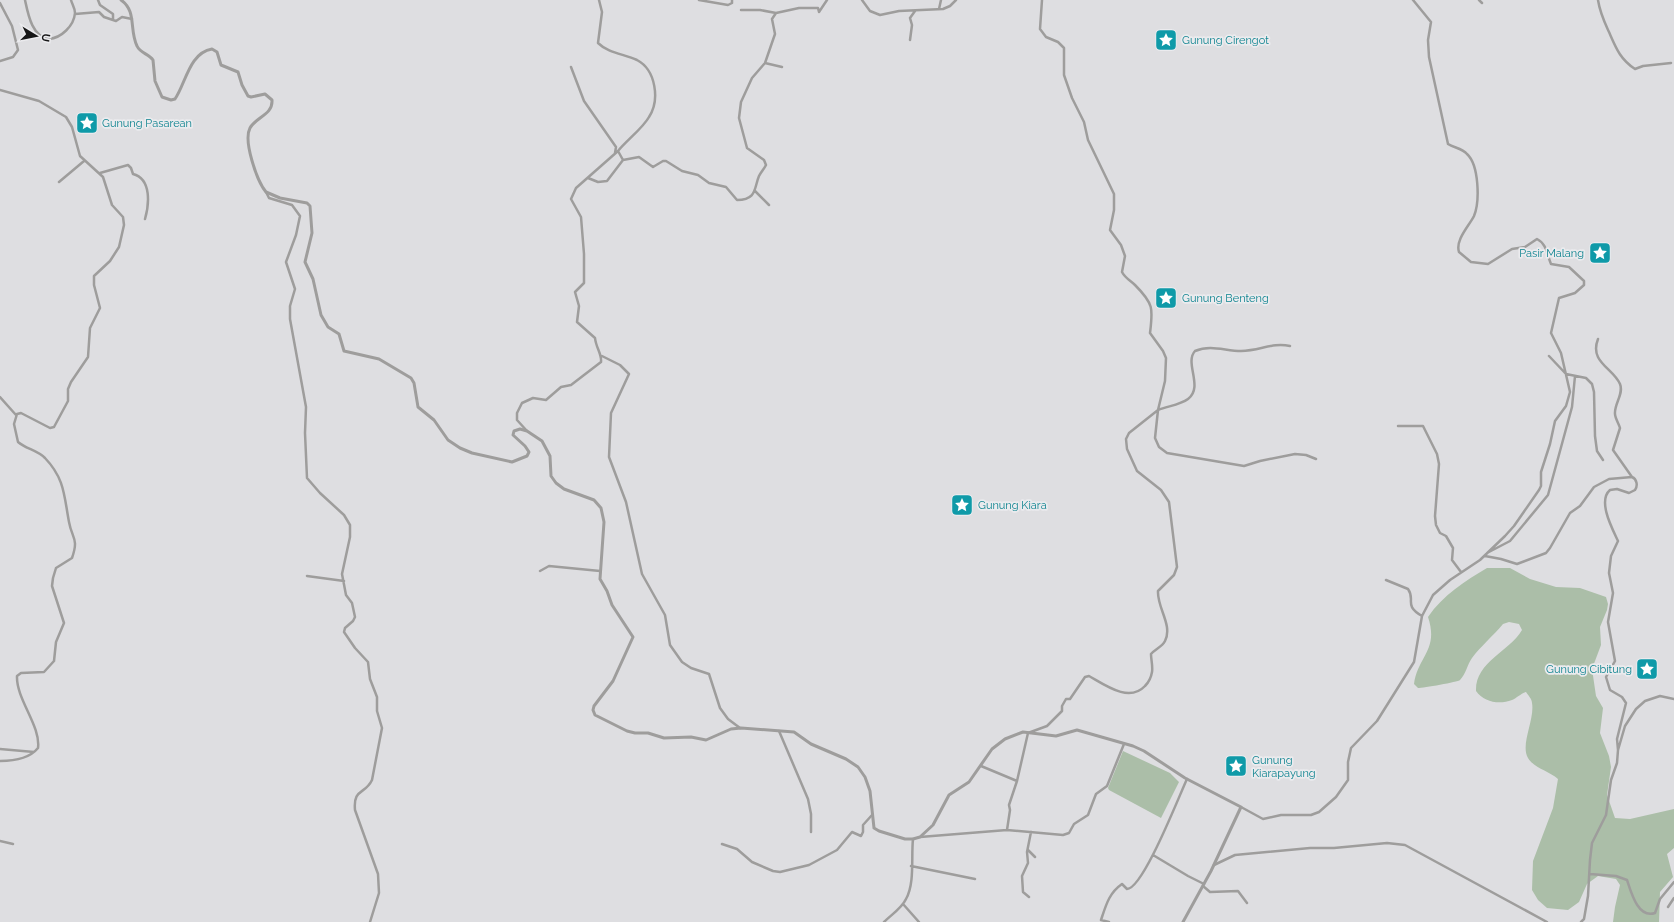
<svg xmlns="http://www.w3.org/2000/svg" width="1674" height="922" font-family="Raleway,sans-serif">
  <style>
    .green { fill: #abbea8 }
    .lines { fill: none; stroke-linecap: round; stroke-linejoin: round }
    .minor { stroke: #9e9d9c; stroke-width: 2.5 }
    .tertiary { stroke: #9e9d9c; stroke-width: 3 }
    .labels { text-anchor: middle; stroke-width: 3.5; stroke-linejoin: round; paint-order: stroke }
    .culture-label { font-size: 11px; fill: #0d838f; stroke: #ebebee; text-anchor: start }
  </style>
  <rect width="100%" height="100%" fill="#dedee1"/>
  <path class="green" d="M 1487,568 L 1510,568 L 1530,579 L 1556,587 L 1580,588 L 1606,597 L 1608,604 L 1607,610 L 1600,627 L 1601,645 L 1592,669 L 1596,696 L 1603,708 L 1600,733 L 1609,756 L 1611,767 L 1607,795 L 1615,818 L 1630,819 L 1674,809 L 1674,848 L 1667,854 L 1673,877 L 1660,892 L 1659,922 L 1613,922 L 1615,907 L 1620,885 L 1616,879 L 1598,876 L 1587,884 L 1579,902 L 1568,910 L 1547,908 L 1538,900 L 1532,890 L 1533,861 L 1553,808 L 1558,779 C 1549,771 1534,768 1528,758 C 1520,745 1535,719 1532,703 C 1532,699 1528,695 1526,692 C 1520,694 1517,698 1512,700 C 1499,705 1484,702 1476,691 C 1475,662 1509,652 1522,630 L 1519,624 L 1509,622 L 1503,624 C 1493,636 1481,646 1472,658 C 1467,665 1466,674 1460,680 C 1458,682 1423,688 1418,688 L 1414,684 C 1418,656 1439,650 1428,617 C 1443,595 1465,581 1487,568 Z
    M 1123,751 L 1170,773 L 1179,782 L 1161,818 L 1109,790 L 1108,788 Z"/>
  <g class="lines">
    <path class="minor" d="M 25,0 C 28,14 32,37 49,39 C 61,38 74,26 75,13 C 75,8 72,4 71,0
      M 98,0 L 100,5 L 113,14 L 113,19
      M 599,0 L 602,12 L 598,43 C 608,53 624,54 637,60 C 656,70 660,100 649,117 C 643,128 627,140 618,151
      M 699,0 L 728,5 L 732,3 L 732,0
      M 862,0 L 870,11 L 880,15 L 899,11 L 943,9 L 950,6 L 956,0
      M 1479,0 L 1482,3
      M 1598,0 C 1600,13 1604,21 1609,32 C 1616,48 1620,59 1635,69 L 1643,66 L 1671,63
      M 0,3 L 12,26 L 18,50 L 13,57 L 0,61
      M 939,9 L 941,0
      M 741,10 L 760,10 L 776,13
      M 75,14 L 99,12 L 104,17 L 116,21 L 122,17 L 132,19
      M 910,40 L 912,25 L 910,18 L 915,11
      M 765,63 L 782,67
      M 571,67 L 584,101 L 616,147 L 615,153
      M 0,90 L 39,101 L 66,117 L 72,127 L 80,156 L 103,177 L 112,205 L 123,217 L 124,225 L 119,247 L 110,261 L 94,276 L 94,285 L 100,308 L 90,328 L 88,357 L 71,382 L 68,389 L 68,401 L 54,427 L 50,428 L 21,413 L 17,414 L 14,424 L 18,442 C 26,449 37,450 45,458 C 65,479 64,496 69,522 C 72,539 79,538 72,558 L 56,568 L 53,578 L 52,586 L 64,623 L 56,642 L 54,661 L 44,672 L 21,673 L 17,676 C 16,699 41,726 38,748 C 29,759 14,761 0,761
      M 100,173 L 128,165 L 131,168 L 133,174 C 152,179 149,205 145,219
      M 588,178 L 598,182 L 607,181 L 623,160
      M 59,182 L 84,161
      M 755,191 L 769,205
      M 266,192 L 269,198 L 292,205 L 300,216 L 296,235 L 286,262 L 295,289 L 290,306 L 290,319 L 306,407 L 305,433 L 307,478 L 320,493 L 344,515 L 350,525 L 350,537 L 342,574 L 346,595 L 352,603 L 355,617 L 353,621 L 345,628 L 344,632 L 355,648 L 368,662 L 370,679 L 377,697 L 377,711 L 382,728 L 372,780 C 365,795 353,788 355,810 L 378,874 L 379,893 L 370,922
      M 1598,339 C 1589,362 1613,368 1620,384 C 1624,394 1614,404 1615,414 C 1615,418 1619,424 1620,428 L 1613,450 L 1632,477
      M 1290,346 C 1272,342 1260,351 1241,351 C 1225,351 1211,344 1195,351 C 1184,363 1204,387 1188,399 C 1180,405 1168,406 1158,410 L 1155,438 L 1159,447 L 1167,453 L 1244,466 L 1260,461 L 1295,454 L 1306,455 L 1316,459
      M 602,356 L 620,365 L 629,374 L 611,413 L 609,457 L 626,502 L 642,574 L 665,615 L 670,645 L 682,662 L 691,668 L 709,674 L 720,708 L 728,719 L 740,728
      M 1549,356 L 1566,374 L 1586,378 L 1592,384 L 1594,392 L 1595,436 L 1597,451 L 1603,460
      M 0,397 L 16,415
      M 1398,426 L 1423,426 L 1437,454 L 1439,464 L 1435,516 L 1436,525 L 1440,533 L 1446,536 L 1453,548 L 1452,560 L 1461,572
      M 527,431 L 517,420 L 517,413 L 522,403 L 533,398 L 546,400 L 561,387 L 571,385 L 601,362 C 602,354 596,348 595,338 L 577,322 L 579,306 L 575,292 L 584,283 L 584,254 L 581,217 L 571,199 L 576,188 L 618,151 L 623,160 L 639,157 L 653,167 L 663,161 L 666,161 L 682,171 L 698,175 L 709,183 L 726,187 L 737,200 C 757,200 754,188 759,176 C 761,172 764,169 766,165 L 764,160 L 747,148 L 739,118 L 741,102 L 752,78 L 765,63 L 775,34 L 772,19 L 776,13 L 799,8 L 818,8 L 819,12 L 827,0
      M 1487,553 L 1510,541 L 1548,495 L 1572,407 L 1575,376
      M 1485,556 L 1501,559 L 1517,564 L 1546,553 L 1550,548 L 1570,513 L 1580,506 L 1594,487 L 1609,479 L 1632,477 C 1637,479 1638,486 1635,490 L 1629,493 L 1617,489 L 1610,490 C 1597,501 1613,530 1618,541 L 1611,556 L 1609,573 L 1613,593 L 1608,622 L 1615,661 L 1606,677 L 1610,690 L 1622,697 L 1626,703 L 1617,739 L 1618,750
      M 540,571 L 549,566 L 600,571
      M 307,576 L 344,581
      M 1386,580 L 1408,589 C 1416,600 1403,605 1422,616
      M 779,731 L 808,799 L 811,814 L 811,832
      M 0,749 L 34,752
      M 981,766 L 1017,781
      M 1241,807 L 1263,819 L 1281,815 L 1311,815 L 1319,812 L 1336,797 L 1348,780 L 1348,762 L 1351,748 L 1377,721 L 1414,662 L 1422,616 L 1433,595 L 1450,580 L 1480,560 L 1505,536 L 1514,526 L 1539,490 L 1541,486 L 1541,472 L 1550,444 L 1555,421 L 1566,406 L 1570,392 L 1561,353 L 1551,333 L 1559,298 L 1575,293 L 1584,285 L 1584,281 L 1569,267 L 1551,264 C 1547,255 1547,244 1537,239 L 1525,247 L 1512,249 L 1488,264 L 1471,262 L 1459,252 C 1455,240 1469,226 1474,216 C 1480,201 1479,165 1467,154 C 1462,148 1454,148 1448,144 L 1429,57 L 1428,40 L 1431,22 L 1413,0
      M 1007,830 L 1010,810 L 1009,805 L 1017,781 L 1028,733 L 1047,726 L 1062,711 L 1062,706 L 1066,699 L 1070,699 L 1085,677 L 1089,676 C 1105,685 1129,703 1145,686 C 1149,682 1151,678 1152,672 C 1153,666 1151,660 1151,654 C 1155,649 1162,647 1165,641 C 1173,625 1157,608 1158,591 L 1174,575 L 1177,567 L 1169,502 L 1161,490 L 1137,471 L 1127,449 L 1126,439 L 1129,433 L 1158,410 L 1165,381 L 1166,358 L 1163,351 L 1150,333 C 1153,309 1154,304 1135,285 C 1131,281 1125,278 1122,272 L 1125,256 L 1121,245 L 1110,230 L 1114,210 L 1114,194 L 1088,140 L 1084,122 L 1072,98 L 1064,75 L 1064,48 L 1058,42 L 1046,37 L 1040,29 L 1042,0
      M 920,837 L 1007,830 L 1063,835 L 1069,833 L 1074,824 L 1088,815 L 1096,794 L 1107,786 L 1124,744
      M 0,841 L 13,844
      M 722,844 L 737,849 L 752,862 L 773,871 L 780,872 L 809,865 L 837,850 L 852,832 L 861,836 L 863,832 L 863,825 L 872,815
      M 1028,850 L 1035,857
      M 1153,855 L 1188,876 L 1204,884
      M 1214,865 L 1235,855 L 1310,848 L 1334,848 L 1387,843 L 1405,845 L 1547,922
      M 911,866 L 975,879
      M 1590,874 L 1616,876 L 1627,880 C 1631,892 1638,919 1655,913 L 1660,899 L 1674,882
      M 1203,886 L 1210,892 L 1238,891 L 1247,903
      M 1029,897 L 1023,892 L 1022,876 L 1028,863 L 1027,852 L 1031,832
      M 903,904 L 919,922
      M 1668,907 L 1674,898
      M 884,922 C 891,915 902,908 906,899 C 915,883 911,857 913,839
      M 1109,922 L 1101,920 C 1106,905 1109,893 1122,884 L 1127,889 C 1143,889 1179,796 1187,779
      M 1581,922 L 1584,919 L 1588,896 L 1590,860 L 1592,843 L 1606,815 L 1611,780 L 1617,763 L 1618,750 L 1625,726 L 1636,709 L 1645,701 L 1660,696 L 1674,699"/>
    <path class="tertiary" d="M 121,0 C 137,11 129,30 137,46 C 140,53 149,54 153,60 L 155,81 L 162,97 L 171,100 L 175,99 C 186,83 189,53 212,49 L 217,52 L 221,65 L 238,72 L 242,85 L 248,96 L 251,97 L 265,94 L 272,100 C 273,115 256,117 250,128 C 243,141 257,181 266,192 L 280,198 L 307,203 L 310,206 L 312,233 L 305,262 L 313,279 L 321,315 L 328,327 L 339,334 L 344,351 L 379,359 L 411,378 L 414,383 L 418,407 L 434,420 L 448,440 L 460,448 L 472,453 L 512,462 L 527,456 L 529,452 L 525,446 L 513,435 L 514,431 L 520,429 L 527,431 L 542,441 L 550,456 L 551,476 L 556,483 L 564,489 L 594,500 L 601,508 L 604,522 L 600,579 L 607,591 L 612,605 L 633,637 L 613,681 L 594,706 L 593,710 L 595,715 L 627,731 L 635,733 L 648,733 L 664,738 L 691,737 L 706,740 L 731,729 L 741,728 L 794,732 L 811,744 L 846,759 L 858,767 L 865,777 L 870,791 L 874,828 L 879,831 L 905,839 L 913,839 L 920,837 L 933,825 L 949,795 L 969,782 L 992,749 L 1005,739 L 1023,732 L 1056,736 L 1077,730 L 1133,746 L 1144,751 L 1185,778 L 1241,807 L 1211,871 L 1183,922"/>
  </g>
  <defs>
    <g id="sight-square" transform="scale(1.15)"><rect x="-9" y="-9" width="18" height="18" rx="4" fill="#0f9aa8" stroke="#ebebee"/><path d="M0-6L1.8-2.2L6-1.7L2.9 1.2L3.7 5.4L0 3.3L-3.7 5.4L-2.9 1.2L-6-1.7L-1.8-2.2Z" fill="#fff"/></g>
  </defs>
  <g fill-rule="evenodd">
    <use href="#sight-square" x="1166" y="40"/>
    <use href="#sight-square" x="87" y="123"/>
    <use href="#sight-square" x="1600" y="253"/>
    <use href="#sight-square" x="1166" y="298"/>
    <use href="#sight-square" x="962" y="505"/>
    <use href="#sight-square" x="1647" y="669"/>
    <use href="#sight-square" x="1236" y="766"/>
  </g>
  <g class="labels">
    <g class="culture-label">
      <text x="1182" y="44">Gunung Cirengot</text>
      <text x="102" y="127">Gunung Pasarean</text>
      <text x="1584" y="257" text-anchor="end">Pasir Malang</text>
      <text x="1182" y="302">Gunung Benteng</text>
      <text x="978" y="509">Gunung Kiara</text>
      <text x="1632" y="673" text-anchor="end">Gunung Cibitung</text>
      <text x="1252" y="764">Gunung<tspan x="1252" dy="13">Kiarapayung</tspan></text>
    </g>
  </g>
  <g transform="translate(36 36) rotate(100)" stroke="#ebebee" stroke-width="3" paint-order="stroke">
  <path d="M0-3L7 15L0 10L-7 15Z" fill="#161617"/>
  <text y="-6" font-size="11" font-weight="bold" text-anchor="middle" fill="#161617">U</text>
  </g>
</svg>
